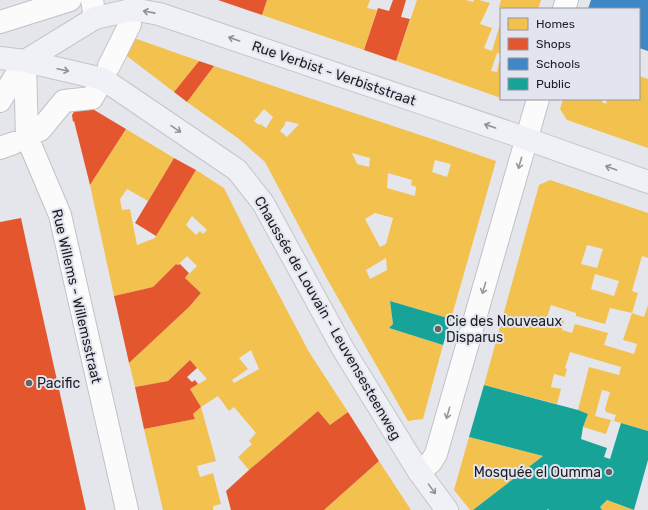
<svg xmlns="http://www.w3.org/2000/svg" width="648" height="510" font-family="Rubik,sans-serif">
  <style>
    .homes { fill: #f2c14e; fill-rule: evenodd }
    .shops { fill: #e4572e }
    .schools { fill: #3f88c5 }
    .public { fill: #17a398 }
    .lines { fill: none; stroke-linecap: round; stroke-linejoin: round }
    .minor-casing { stroke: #c0c2c6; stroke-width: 24 }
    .major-casing { stroke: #c4c5c7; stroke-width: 24 }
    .minor { stroke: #fbfbfc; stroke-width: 22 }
    .major { stroke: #eff1f6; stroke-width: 22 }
    .oneway { stroke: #909296 }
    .oneway2 { stroke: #979899 }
    .poi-dot { fill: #636468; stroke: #e2e5ef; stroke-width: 1.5 }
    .labels { text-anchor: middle; stroke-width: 4; stroke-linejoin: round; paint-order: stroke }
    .street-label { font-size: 14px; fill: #1d1e21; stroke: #e2e5ef }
    .poi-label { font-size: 14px; fill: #1d1e21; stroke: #e2e5ef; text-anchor: start }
  </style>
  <rect width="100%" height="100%" fill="#e5e6ec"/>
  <path class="homes" d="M 267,0 L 370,0 L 367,8 L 377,10 L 364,50 L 262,15 Z
    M 417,0 L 466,0 L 473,2 L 474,0 L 479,0 L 490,3 L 480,24 L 492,28 L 484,48 L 492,51 L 501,21 L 501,54 L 497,53 L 491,71 L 497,72 L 499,62 L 501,63 L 501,98 L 396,61 Z
    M 501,0 L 541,0 L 538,9 L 504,9 L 505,8 L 499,7 Z
    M 134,38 L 199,61 L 174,92 L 123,53 Z
    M 214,66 L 441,142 L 496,161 L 451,319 L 390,301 L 393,324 L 389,328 L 443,345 L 423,419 L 408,421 L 326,277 L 265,162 L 239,139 L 187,102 ZM 264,109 L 273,117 L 266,128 L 260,124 L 259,125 L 254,121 ZM 286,121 L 299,124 L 287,137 L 280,131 L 284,126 ZM 352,153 L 370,158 L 369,167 L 357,164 ZM 435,160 L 451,164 L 447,177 L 432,172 ZM 388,173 L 412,180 L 411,185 L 416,187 L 415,196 L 387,188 ZM 375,213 L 393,218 L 386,244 L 380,247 L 365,219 ZM 386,258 L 387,270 L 370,279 L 366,270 Z
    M 639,76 L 648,79 L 648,148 L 567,120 L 560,109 L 563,99 L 603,99 L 602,102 L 606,104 L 607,99 L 639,99 Z
    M 126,129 L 174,158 L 148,201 L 127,189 L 120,199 L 122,210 L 130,209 L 137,245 L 155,238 L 171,209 L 196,170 L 224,188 L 251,242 L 309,352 L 348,412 L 330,425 L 318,411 L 249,470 L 238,457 L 252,444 L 249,441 L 256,433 L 234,407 L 229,411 L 218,396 L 201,407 L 190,389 L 207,379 L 190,360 L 168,381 L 135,387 L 129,363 L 189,307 L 201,293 L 185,278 L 197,266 L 187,256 L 178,265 L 176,264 L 153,287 L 114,296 L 90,185 ZM 192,216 L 207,230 L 203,234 L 200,231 L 196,235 L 186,225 ZM 251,350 L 259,369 L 234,383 L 232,380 L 248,369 L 239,358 Z
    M 550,180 L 648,213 L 648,258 L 642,256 L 632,291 L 638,293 L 632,313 L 644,317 L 648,305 L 648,431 L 614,421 L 616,415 L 606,412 L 605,409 L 610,392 L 602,390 L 595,416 L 611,420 L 606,434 L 583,427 L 588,414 L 578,410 L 589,367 L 619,375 L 621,367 L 594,359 L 570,352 L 565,368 L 567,369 L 565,377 L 554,374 L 551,387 L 561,389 L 557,404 L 484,385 L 539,185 ZM 587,245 L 603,249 L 597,268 L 581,264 ZM 595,274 L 619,281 L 614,296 L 591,289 ZM 551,305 L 576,313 L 576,316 L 605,324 L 610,308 L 632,313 L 623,340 L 637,344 L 634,354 L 604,345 L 608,333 L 575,324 L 572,333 L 562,330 L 564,321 L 547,317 Z
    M 201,407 L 216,461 L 197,466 L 200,477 L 213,473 L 221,504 L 213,506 L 213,510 L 163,510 L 144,429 L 195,419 L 193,414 Z
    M 469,437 L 515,449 L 543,456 L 473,510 L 470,510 L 454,490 Z
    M 379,461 L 411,510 L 324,510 Z
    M 607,500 L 634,510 L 602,510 L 600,507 Z"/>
  <path class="shops" d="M 218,0 L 267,0 L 262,15 Z
    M 393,0 L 406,0 L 401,17 L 410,19 L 396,61 L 364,50 L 378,8 L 389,11 Z
    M 199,61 L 214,66 L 187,102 L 174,92 Z
    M 79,104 L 86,105 L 126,129 L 90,185 L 74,121 L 73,122 L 72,115 Z
    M 174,158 L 196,170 L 156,236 L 135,223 Z
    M 21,218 L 29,255 L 86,510 L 0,510 L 0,222 Z
    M 176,264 L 178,265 L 180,264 L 189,273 L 185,278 L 201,293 L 189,307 L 129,363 L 114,296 L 153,287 Z
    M 190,360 L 197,368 L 187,377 L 192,382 L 195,380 L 198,384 L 190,389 L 201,407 L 193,414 L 195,419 L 144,429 L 135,387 L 168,381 Z
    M 318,411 L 330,425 L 348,412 L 379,461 L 324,510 L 231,510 L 226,491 L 249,470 Z"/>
  <path class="schools" d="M 591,0 L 648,0 L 648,51 L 639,48 L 639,9 L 588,9 Z"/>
  <path class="public" d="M 390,301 L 451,319 L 443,345 L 389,328 L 393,324 Z
    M 484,385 L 578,410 L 588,414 L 583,427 L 581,439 L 607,448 L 604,457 L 610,459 L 621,423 L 648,431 L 648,460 L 634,510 L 607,500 L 600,507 L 602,510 L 549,510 L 548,509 L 547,510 L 473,510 L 543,456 L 469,437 Z"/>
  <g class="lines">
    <g class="minor-casing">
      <path id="minor" d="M 92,0 L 95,18
        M 564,9 L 567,0
        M 0,22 L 70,0
        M 25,61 L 27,137 L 60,215 L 127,510
        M 109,66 L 130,24
        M 0,101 L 25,61
        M 40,130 L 64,101 L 92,98 L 96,91
        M 0,148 L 14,143
        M 419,472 L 431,462 L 436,454 L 538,99"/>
    </g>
    <g class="major-casing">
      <path id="major" d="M 0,58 L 25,61 L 103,79 L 237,170 L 263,203 L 343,349 L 419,472 L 447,510
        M 25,61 L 95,18 L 131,10 L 143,11 L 159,14 L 186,23 L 507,132 L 648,182"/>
    </g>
    <use href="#minor" class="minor"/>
    <use href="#major" class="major"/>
  </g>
  <defs><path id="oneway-shaft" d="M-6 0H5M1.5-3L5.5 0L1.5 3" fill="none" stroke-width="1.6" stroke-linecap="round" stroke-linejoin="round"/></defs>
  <g class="oneway">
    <use href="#oneway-shaft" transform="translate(149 12) rotate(-169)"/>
    <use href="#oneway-shaft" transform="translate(234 39) rotate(-161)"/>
    <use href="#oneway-shaft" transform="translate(63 70) rotate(12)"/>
    <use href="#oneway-shaft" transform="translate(490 126) rotate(-161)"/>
    <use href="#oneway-shaft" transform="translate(176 129) rotate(34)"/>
    <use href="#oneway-shaft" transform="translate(611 168) rotate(-160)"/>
    <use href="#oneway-shaft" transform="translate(432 489) rotate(54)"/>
  </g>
  <g class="oneway2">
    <use href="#oneway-shaft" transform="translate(520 163) rotate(106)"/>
    <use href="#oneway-shaft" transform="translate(484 288) rotate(106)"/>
    <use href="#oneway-shaft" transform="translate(448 413) rotate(106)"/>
  </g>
  <g class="poi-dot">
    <circle cx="438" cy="329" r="4"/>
    <circle cx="29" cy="383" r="4"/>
    <circle cx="609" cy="472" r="4"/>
  </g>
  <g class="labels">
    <g class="street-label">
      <text transform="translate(334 73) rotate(19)" y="5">Rue Verbist - Verbiststraat</text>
      <text transform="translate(77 296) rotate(77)" y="5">Rue Willems - Willemsstraat</text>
      <text transform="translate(328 318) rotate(60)" y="5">Chaussée de Louvain - Leuvensesteenweg</text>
    </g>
    <g class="poi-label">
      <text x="446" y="326">Cie des Nouveaux<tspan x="446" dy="16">Disparus</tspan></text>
      <text x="37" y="388">Pacific</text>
      <text x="601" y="477" text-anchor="end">Mosquée el Oumma</text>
    </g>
  </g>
  <rect x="500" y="8" width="140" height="92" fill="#e2e5ef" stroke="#93959d"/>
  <rect x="508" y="18" width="20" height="12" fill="#f2c14e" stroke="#93959d"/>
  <text x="536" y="28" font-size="12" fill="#1d1e21">Homes</text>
  <rect x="508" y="38" width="20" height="12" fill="#e4572e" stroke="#93959d"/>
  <text x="536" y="48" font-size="12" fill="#1d1e21">Shops</text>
  <rect x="508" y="58" width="20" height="12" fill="#3f88c5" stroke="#93959d"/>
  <text x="536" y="68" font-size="12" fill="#1d1e21">Schools</text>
  <rect x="508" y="78" width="20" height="12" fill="#17a398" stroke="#93959d"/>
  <text x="536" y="88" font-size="12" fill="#1d1e21">Public</text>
</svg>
